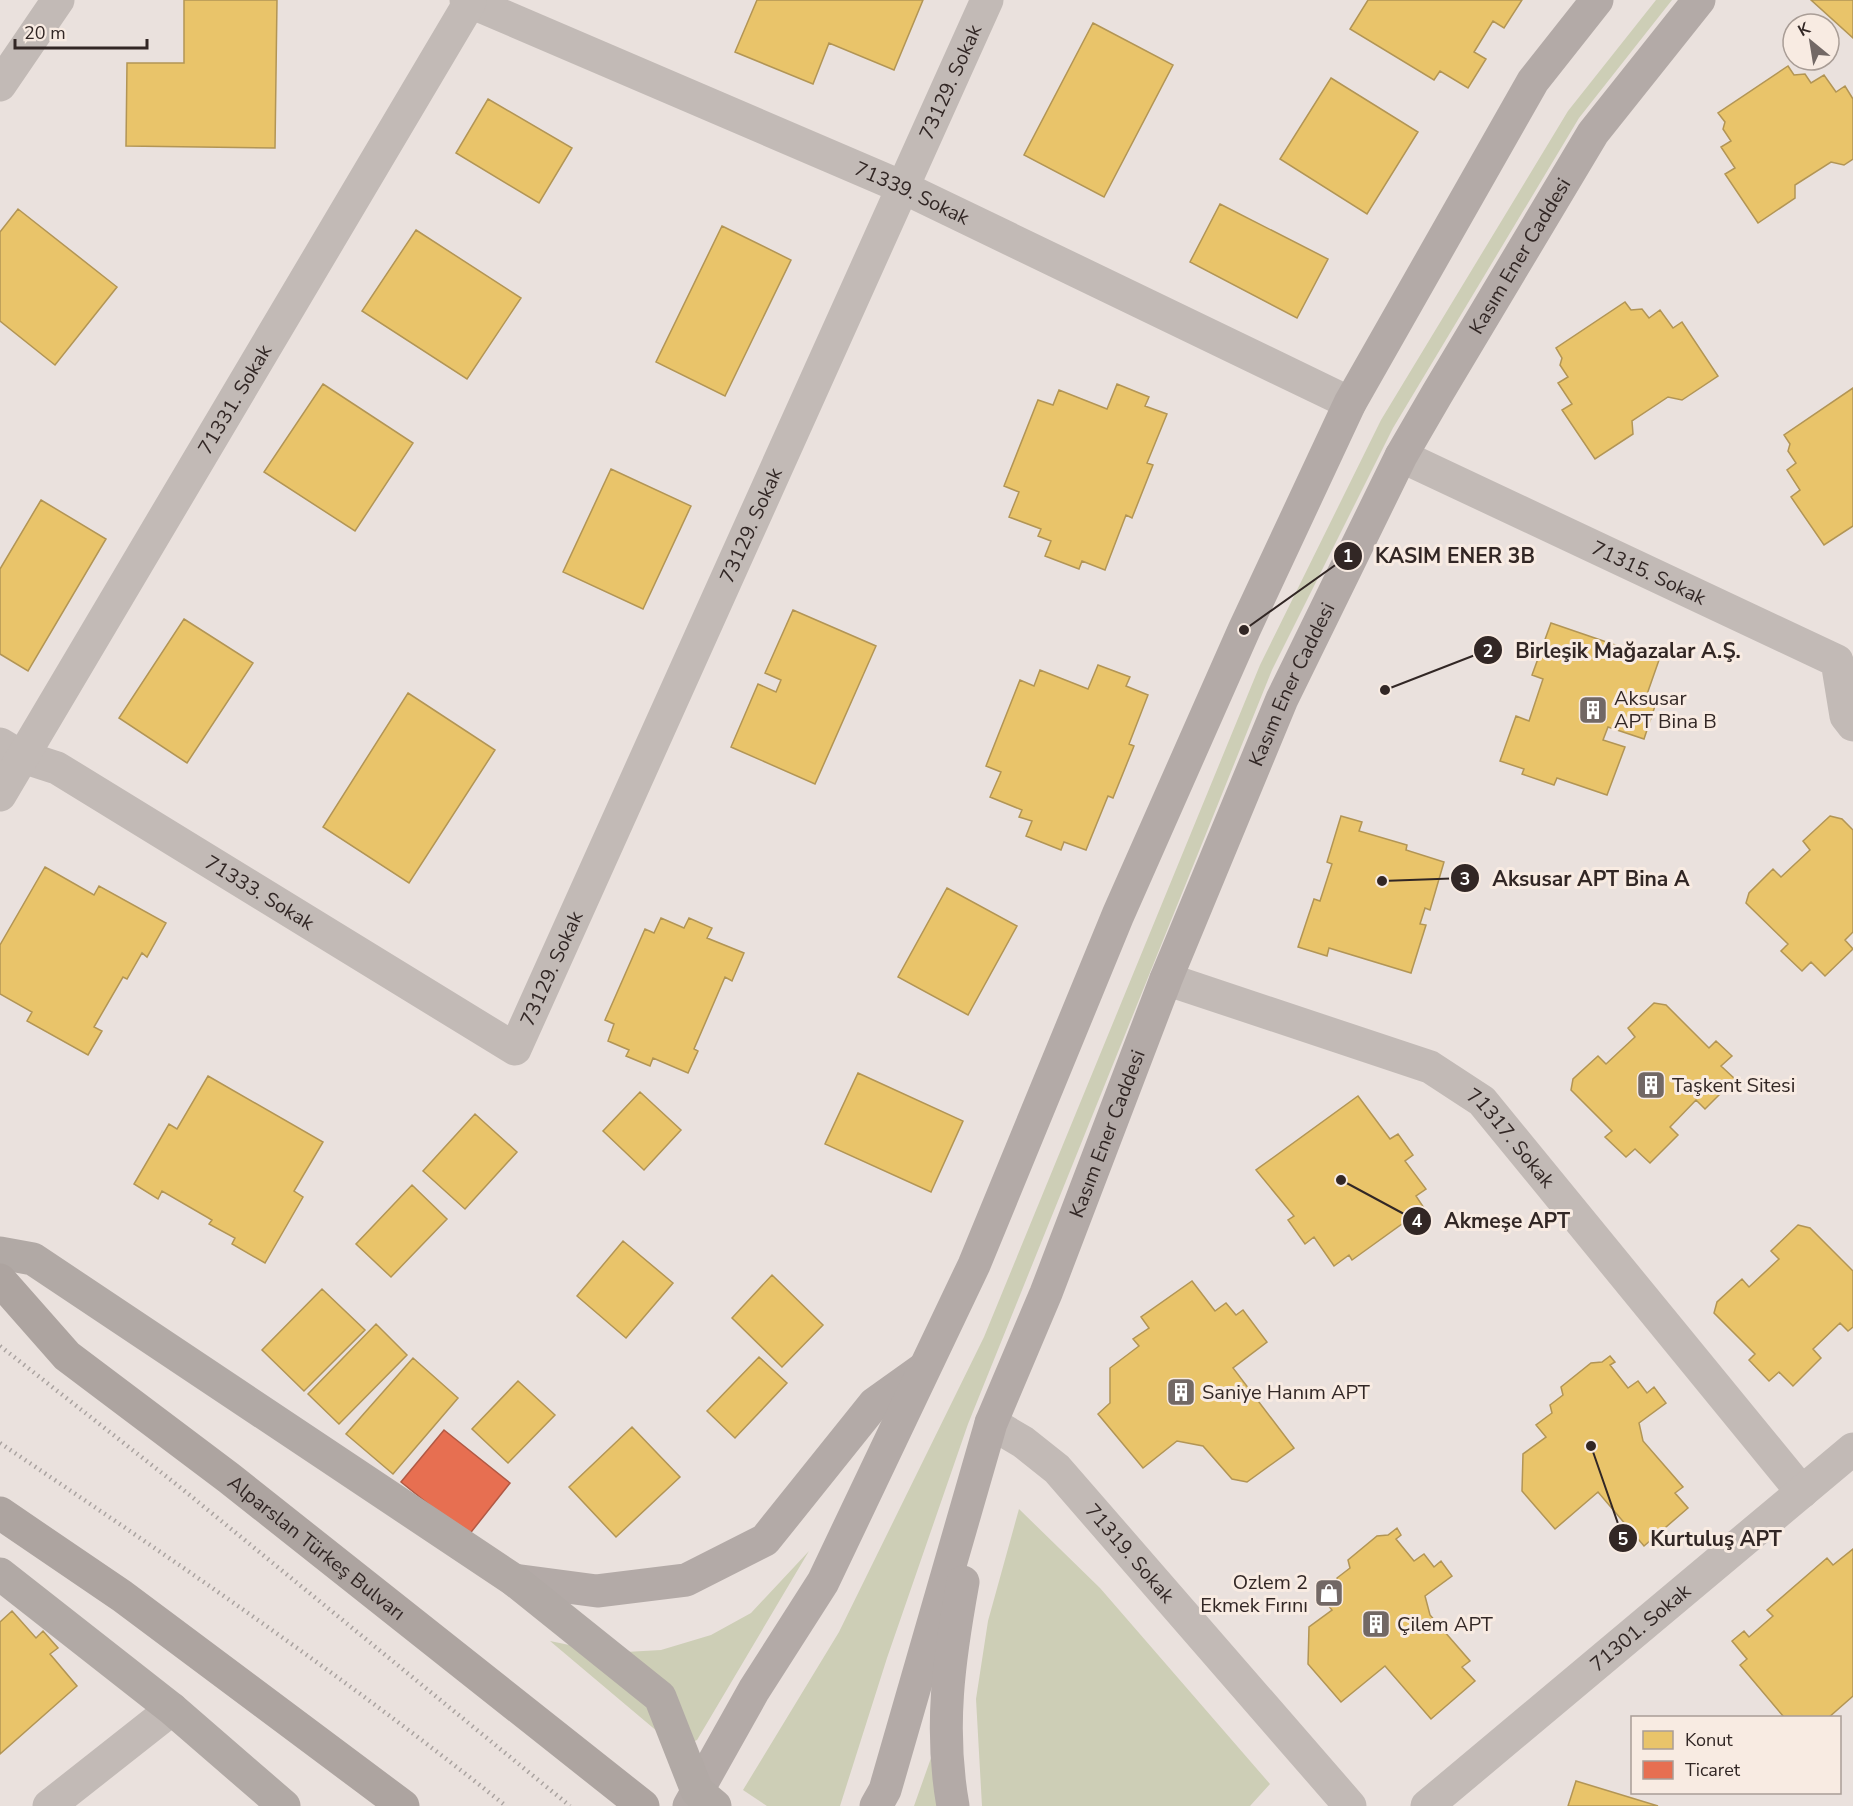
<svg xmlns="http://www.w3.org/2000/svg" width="1853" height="1806" font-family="'Nunito Sans',sans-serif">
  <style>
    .green { fill: #cdceb6 }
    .homes { fill: #e9c46a; stroke: #b29555; stroke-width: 1.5 }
    .shops { fill: #e76f51; stroke: #b15944; stroke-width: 1.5 }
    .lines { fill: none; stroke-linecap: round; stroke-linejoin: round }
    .minor { stroke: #c2bab6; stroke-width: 33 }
    .tertiary { stroke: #c2bab6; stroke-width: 33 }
    .secondary { stroke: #b3aaa7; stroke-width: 33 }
    .primary { stroke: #b1a9a5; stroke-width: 33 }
    .trunk { stroke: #ada4a0; stroke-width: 33 }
    .rail { stroke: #aaa3a0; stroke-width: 4.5; stroke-dasharray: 1.5 4.5; stroke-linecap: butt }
    .labels { text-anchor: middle; stroke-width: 6; stroke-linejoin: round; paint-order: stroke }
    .street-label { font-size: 20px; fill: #322725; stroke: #f8ebe2 }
    .poi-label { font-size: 20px; fill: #322725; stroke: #f8ebe2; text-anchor: start }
    .leader { fill: none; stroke: #322725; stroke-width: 2 }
    .callout-dot { fill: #322725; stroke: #f8ebe2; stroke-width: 2 }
    .mark-label { font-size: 18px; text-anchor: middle; font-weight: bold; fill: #fff }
    .callout-label { font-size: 21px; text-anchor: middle; font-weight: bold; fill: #322725; stroke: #f8ebe2; stroke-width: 6; stroke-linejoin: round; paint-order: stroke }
  </style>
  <rect width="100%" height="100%" fill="#eae1dd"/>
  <path class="green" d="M 1656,0 L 1672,0 L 1579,118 L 1393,428 L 1272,670 L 968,1424 L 887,1658 L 840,1806 L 767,1806 L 743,1790 L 839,1632 L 984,1337 L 1260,665 L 1381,420 L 1568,111 Z
    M 1019,1509 L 1100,1588 L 1270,1784 L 1250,1806 L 982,1806 L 976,1699 L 988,1621 Z
    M 809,1551 L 697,1740 L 684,1746 L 671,1743 L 550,1641 L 608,1653 L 661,1650 L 711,1635 L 751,1613 Z
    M 931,1758 L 938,1806 L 914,1806 Z"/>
  <path class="homes" d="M 184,0 L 277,0 L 275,148 L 126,146 L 127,63 L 184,63 Z
    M 757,0 L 923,0 L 894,70 L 829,43 L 813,84 L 735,52 Z
    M 1368,0 L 1522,0 L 1504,28 L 1493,21 L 1474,52 L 1486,59 L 1468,88 L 1440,71 L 1434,80 L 1350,29 Z
    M 1811,0 L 1853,0 L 1853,38 Z
    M 1093,23 L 1173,65 L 1104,197 L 1024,155 Z
    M 1788,66 L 1794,75 L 1805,74 L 1811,83 L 1824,75 L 1836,92 L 1845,86 L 1853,99 L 1853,159 L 1844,165 L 1831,162 L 1795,185 L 1795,198 L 1758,223 L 1725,174 L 1735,168 L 1721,147 L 1731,141 L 1723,129 L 1725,122 L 1718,113 Z
    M 1331,78 L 1418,132 L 1367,214 L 1280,159 Z
    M 488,99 L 572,148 L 539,203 L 456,153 Z
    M 1220,204 L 1328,259 L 1297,318 L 1190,262 Z
    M 18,209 L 117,287 L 55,365 L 0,321 L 0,232 Z
    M 722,226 L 791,260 L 725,396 L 656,362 Z
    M 416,230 L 521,298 L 467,379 L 362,311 Z
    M 1625,302 L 1631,310 L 1642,309 L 1649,318 L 1660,310 L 1673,328 L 1682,322 L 1718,376 L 1682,400 L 1668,397 L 1632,421 L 1633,434 L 1595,459 L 1562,410 L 1572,404 L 1558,383 L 1568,377 L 1560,365 L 1562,358 L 1556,348 Z
    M 323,384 L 413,443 L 355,531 L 264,472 Z
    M 1117,384 L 1149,397 L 1145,406 L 1167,414 L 1147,463 L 1153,465 L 1132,518 L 1126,515 L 1105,570 L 1082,561 L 1079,569 L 1045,556 L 1051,541 L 1038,536 L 1041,529 L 1009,517 L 1019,492 L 1004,486 L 1038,400 L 1053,405 L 1059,390 L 1107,409 Z
    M 1853,388 L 1853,526 L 1824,545 L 1791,497 L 1800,490 L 1787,470 L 1796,463 L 1788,451 L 1790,444 L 1784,435 Z
    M 611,469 L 691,506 L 643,609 L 563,572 Z
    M 41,500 L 106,539 L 28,671 L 0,654 L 0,569 Z
    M 793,610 L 876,646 L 815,784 L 731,747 L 758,684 L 776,692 L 781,680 L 765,673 Z
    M 184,619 L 253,663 L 187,763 L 119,718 Z
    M 1551,623 L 1659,660 L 1645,700 L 1656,703 L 1644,739 L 1608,727 L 1603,740 L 1625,747 L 1607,795 L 1557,778 L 1554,785 L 1522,774 L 1524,769 L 1500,761 L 1516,716 L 1529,721 L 1543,679 L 1532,675 Z
    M 1098,665 L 1130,677 L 1126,686 L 1148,695 L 1129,744 L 1134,746 L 1113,798 L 1108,796 L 1086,850 L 1064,842 L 1061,850 L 1026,836 L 1032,821 L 1019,817 L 1022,810 L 990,797 L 1001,772 L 986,766 L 1020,680 L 1034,686 L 1040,670 L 1088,689 Z
    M 408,693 L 495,750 L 409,883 L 323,827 Z
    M 1341,816 L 1362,822 L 1359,831 L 1407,845 L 1406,850 L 1444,862 L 1430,910 L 1425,908 L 1420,924 L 1426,925 L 1411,973 L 1329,948 L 1327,956 L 1298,947 L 1314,899 L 1320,901 L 1332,864 L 1327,862 Z
    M 1830,816 L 1842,819 L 1853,830 L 1853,932 L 1845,940 L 1853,949 L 1825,976 L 1811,962 L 1802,971 L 1781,951 L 1788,944 L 1746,903 L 1749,893 L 1773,869 L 1781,877 L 1810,850 L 1803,841 Z
    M 45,867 L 94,895 L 99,886 L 166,923 L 147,957 L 142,953 L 127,979 L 123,977 L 94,1027 L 102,1031 L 88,1055 L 27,1021 L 32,1012 L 0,994 L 0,945 Z
    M 947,888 L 1017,926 L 968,1015 L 898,977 Z
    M 661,918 L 684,928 L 689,918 L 712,928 L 707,938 L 744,953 L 732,981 L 725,977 L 694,1049 L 698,1051 L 688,1073 L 653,1058 L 650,1066 L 626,1056 L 629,1050 L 608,1041 L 614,1024 L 605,1020 L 645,929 L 654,933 Z
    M 1654,1003 L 1666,1005 L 1709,1048 L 1716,1041 L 1732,1056 L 1721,1066 L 1735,1079 L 1705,1109 L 1696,1100 L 1670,1127 L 1678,1135 L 1650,1163 L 1635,1149 L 1626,1157 L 1605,1137 L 1612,1131 L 1571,1090 L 1573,1079 L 1598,1056 L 1606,1064 L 1635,1037 L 1628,1028 Z
    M 858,1073 L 963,1121 L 931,1192 L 825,1144 Z
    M 208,1076 L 323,1142 L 294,1191 L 303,1197 L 265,1263 L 232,1244 L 235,1238 L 209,1224 L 212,1220 L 162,1191 L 158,1199 L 134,1184 L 169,1124 L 177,1129 Z
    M 640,1092 L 681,1130 L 644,1170 L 603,1131 Z
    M 1358,1096 L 1390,1139 L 1398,1134 L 1413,1155 L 1405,1161 L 1426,1189 L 1416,1196 L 1424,1208 L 1352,1260 L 1349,1255 L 1334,1266 L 1314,1237 L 1305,1244 L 1288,1220 L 1294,1216 L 1256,1170 Z
    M 475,1114 L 517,1152 L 465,1209 L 423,1171 Z
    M 412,1185 L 447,1219 L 391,1277 L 356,1244 Z
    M 1798,1225 L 1810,1228 L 1853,1271 L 1853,1327 L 1848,1331 L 1840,1323 L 1813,1349 L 1821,1358 L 1793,1386 L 1779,1372 L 1769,1381 L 1749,1360 L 1755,1354 L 1714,1313 L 1717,1302 L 1742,1279 L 1749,1287 L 1779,1259 L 1771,1251 Z
    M 623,1241 L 673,1283 L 626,1338 L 577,1296 Z
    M 772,1275 L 823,1325 L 782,1367 L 732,1318 Z
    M 1192,1281 L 1215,1311 L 1226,1303 L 1236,1315 L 1243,1310 L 1267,1342 L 1233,1368 L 1294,1448 L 1247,1482 L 1232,1479 L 1203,1446 L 1177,1441 L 1143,1468 L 1098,1414 L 1110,1403 L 1110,1368 L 1139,1346 L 1133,1339 L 1149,1328 L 1141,1317 Z
    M 322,1289 L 365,1330 L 304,1391 L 262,1350 Z
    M 376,1324 L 407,1355 L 339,1424 L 308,1394 Z
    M 1610,1356 L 1615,1362 L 1610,1365 L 1628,1388 L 1638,1381 L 1647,1393 L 1654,1387 L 1666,1403 L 1639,1423 L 1643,1441 L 1683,1487 L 1675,1493 L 1688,1508 L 1644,1546 L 1598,1492 L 1555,1529 L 1522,1491 L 1523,1454 L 1546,1437 L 1536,1425 L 1552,1413 L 1550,1405 L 1563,1395 L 1561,1387 L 1591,1363 L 1602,1362 Z
    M 759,1357 L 787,1383 L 735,1438 L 707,1411 Z
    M 413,1358 L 458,1398 L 393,1474 L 346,1434 Z
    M 518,1381 L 555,1415 L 508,1463 L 472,1429 Z
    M 632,1427 L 680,1477 L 616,1537 L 569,1487 Z
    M 1397,1528 L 1401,1535 L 1396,1539 L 1414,1561 L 1424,1554 L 1434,1567 L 1441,1561 L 1452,1576 L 1425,1596 L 1430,1615 L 1470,1661 L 1462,1667 L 1475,1681 L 1431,1719 L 1385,1666 L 1341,1702 L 1308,1664 L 1309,1627 L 1332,1610 L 1322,1598 L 1338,1586 L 1337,1578 L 1350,1568 L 1348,1560 L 1377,1536 L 1388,1535 Z
    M 1853,1549 L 1853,1696 L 1828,1718 L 1781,1718 L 1783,1716 L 1740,1665 L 1747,1659 L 1732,1641 L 1744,1631 L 1749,1637 L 1773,1616 L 1767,1610 L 1827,1558 L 1833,1565 Z
    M 12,1611 L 36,1638 L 43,1631 L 58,1648 L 50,1654 L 77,1686 L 0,1754 L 0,1622 Z
    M 1576,1781 L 1658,1806 L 1568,1806 Z"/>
  <path class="shops" d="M 444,1430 L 510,1483 L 468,1536 L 401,1482 Z"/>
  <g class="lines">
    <g class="minor">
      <path id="s1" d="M 466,0 L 902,187 L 1350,403"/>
      <path d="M 0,85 L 58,0"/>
      <path id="s2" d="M 1401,456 L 1837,661 L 1846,716 L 1853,725"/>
      <path id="s3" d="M 0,744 L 20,756 L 57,768 L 515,1049 L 987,0"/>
      <path id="s4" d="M 0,795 L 470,2"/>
      <path id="s5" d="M 1166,979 L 1430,1067 L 1482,1101 L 1802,1492"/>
      <path id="s6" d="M 991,1423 L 1023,1442 L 1057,1469 L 1350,1806"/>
      <path d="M 49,1806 L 172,1709"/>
    </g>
    <path class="tertiary" id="s7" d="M 1427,1806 L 1853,1449"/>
    <g class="secondary">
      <path d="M 514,1580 L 597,1591 L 686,1580 L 765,1540 L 874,1404 L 923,1369"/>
      <path d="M 689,1806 L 754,1690 L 823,1582 L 974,1265 L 1118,915 L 1244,630 L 1350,403 L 1533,81 L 1597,0"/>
      <path id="s8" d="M 876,1806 L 885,1790 L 991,1423 L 1046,1293 L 1166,979 L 1282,699 L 1401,456 L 1437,394 L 1593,133 L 1699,0"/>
      <path d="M 953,1806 C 939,1728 949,1659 963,1582"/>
    </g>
    <path class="primary" d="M 0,1253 L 33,1259 L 514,1580 L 660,1697 L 697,1791 L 715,1806
      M 0,1574 L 172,1709 L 284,1806"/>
    <g class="trunk">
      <path id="s9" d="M 0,1280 L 67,1356 L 229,1478 L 643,1806"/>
      <path d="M 0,1513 L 122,1596 L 403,1806"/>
    </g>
    <path class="rail" d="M 0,1346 L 181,1488 L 570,1806
      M 0,1443 C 172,1559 344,1676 506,1806"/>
  </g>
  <defs>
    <g id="building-square" transform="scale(1.5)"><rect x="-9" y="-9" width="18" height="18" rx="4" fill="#726865" stroke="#f8ebe2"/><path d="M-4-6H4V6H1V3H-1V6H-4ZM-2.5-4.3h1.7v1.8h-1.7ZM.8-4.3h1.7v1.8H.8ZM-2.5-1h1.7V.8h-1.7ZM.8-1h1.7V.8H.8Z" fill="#fff"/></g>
    <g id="shop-square" transform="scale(1.5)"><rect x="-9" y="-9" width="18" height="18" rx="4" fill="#726865" stroke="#f8ebe2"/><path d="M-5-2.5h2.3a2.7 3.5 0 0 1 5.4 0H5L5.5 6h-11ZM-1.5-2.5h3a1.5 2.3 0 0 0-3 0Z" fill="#fff"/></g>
  </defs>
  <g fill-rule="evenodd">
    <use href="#building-square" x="1593" y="710"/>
    <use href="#building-square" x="1651" y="1085"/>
    <use href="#building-square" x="1181" y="1392"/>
    <use href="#shop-square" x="1329" y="1593"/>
    <use href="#building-square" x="1376" y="1624"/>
  </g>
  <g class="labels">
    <g class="street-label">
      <text dy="7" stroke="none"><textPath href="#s3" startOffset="1660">73129. Sokak</textPath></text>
      <text dy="7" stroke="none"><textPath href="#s1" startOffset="486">71339. Sokak</textPath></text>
      <text dy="7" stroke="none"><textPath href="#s8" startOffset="1684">Kasım Ener Caddesi</textPath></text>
      <text dy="7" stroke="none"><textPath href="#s4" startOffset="460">71331. Sokak</textPath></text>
      <text dy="7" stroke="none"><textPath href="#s3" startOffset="1174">73129. Sokak</textPath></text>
      <text dy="7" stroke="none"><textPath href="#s2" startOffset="274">71315. Sokak</textPath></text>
      <text dy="7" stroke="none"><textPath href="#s8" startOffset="1198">Kasım Ener Caddesi</textPath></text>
      <text dy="7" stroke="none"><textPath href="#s3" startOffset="300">71333. Sokak</textPath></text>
      <text dy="7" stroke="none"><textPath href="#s3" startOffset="688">73129. Sokak</textPath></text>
      <text dy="7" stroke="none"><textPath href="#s8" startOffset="712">Kasım Ener Caddesi</textPath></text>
      <text dy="7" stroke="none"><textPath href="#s5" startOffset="387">71317. Sokak</textPath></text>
      <text dy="7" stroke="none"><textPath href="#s9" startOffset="416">Alparslan Türkeş Bulvarı</textPath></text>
      <text dy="7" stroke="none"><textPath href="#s6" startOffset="192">71319. Sokak</textPath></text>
      <text dy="7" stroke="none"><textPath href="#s7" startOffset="278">71301. Sokak</textPath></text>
    </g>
    <g class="poi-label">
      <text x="1614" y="705">Aksusar<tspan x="1614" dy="23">APT Bina B</tspan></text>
      <text x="1672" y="1092">Taşkent Sitesi</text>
      <text x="1202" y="1399">Saniye Hanım APT</text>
      <text x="1308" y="1589" text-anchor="end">Ozlem 2<tspan x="1308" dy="23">Ekmek Fırını</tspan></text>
      <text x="1397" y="1631">Çilem APT</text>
    </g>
  </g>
  <path class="leader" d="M1244 630L1348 556M1385 690L1488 650M1382 881L1465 878M1341 1180L1417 1221M1591 1446L1623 1538"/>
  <g class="callout-dot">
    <circle cx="1244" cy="630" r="6"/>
    <circle cx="1385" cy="690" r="6"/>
    <circle cx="1382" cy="881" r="6"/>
    <circle cx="1341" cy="1180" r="6"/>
    <circle cx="1591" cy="1446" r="6"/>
    <circle cx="1348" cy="556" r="15"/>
    <circle cx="1488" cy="650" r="15"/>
    <circle cx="1465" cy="878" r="15"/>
    <circle cx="1417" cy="1221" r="15"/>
    <circle cx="1623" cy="1538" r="15"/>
  </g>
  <g class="mark-label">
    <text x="1348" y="562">1</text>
    <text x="1488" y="657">2</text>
    <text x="1465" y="885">3</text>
    <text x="1417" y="1227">4</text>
    <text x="1623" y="1545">5</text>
  </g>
  <g class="callout-label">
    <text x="1455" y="563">KASIM ENER 3B</text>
    <text x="1628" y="658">Birleşik Mağazalar A.Ş.</text>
    <text x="1591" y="886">Aksusar APT Bina A</text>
    <text x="1507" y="1228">Akmeşe APT</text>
    <text x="1716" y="1546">Kurtuluş APT</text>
  </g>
  <rect x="1631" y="1716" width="210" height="78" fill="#f8ebe2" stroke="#a99d96" stroke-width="1.5"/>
  <rect x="1643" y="1731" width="30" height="18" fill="#e9c46a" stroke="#a99d96" stroke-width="1.5"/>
  <text x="1685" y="1746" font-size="18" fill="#322725">Konut</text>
  <rect x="1643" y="1761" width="30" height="18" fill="#e76f51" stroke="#a99d96" stroke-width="1.5"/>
  <text x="1685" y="1776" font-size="18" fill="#322725">Ticaret</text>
  <g transform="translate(1811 42) rotate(330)"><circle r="28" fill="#f8ebe2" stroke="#a99d96" stroke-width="1.5"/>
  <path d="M0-4.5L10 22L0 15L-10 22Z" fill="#726865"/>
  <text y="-9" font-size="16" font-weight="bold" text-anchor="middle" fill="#322725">K</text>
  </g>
  <path d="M15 39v9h132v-9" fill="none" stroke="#322725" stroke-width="3"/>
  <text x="24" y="39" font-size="18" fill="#322725" stroke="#f8ebe2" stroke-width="4.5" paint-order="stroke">20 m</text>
</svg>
